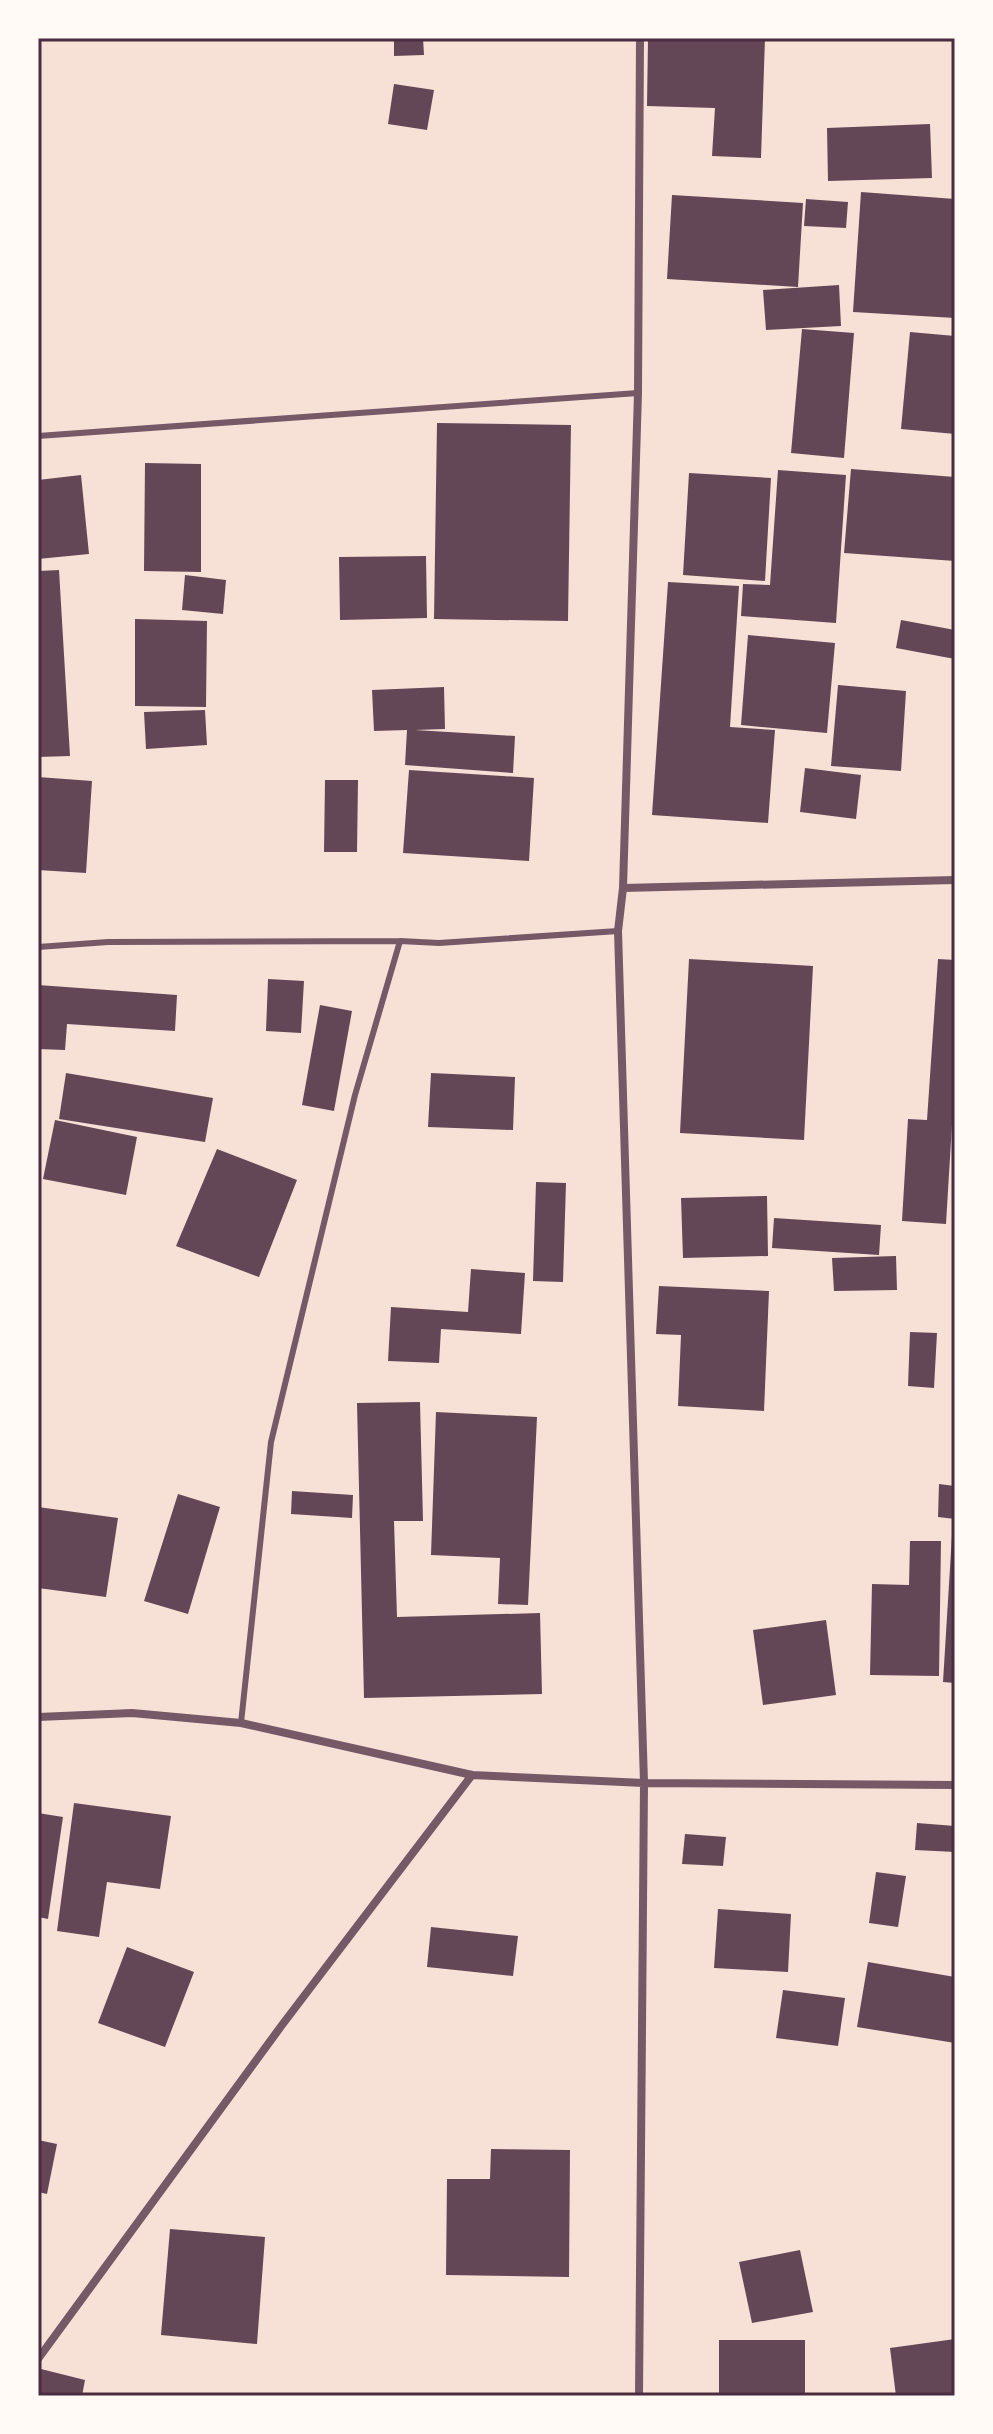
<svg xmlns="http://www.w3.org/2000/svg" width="993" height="2434" font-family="Signika,sans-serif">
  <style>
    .building { fill: #644757 }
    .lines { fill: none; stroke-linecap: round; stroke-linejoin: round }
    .service { stroke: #755966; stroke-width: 6 }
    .minor { stroke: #755966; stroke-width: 8 }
    .neatline { fill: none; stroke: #4a2c40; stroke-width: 3 }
  </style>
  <rect width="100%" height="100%" fill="#f7e1d7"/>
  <path class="building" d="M 394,38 L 423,38 L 424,55 L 394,56 Z
    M 648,38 L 765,38 L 761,158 L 712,156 L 715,108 L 647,106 Z
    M 394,84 L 434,90 L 427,130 L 388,124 Z
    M 930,124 L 932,178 L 828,181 L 827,128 Z
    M 861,192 L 955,199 L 955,318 L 853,312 Z
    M 672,195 L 803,203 L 798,287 L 667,279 Z
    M 806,199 L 848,202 L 846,228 L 804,226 Z
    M 839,285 L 841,326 L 766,330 L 763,290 Z
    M 802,329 L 854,333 L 844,458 L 791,453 Z
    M 910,332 L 955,336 L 955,434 L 901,429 Z
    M 437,423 L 571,425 L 568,621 L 434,619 Z
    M 145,463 L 201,464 L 201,572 L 144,571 Z
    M 851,469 L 955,477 L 955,561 L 844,553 Z
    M 778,470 L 846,475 L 836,623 L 741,616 L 743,584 L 770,585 Z
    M 689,473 L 771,478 L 765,581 L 683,575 Z
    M 81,475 L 89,554 L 38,559 L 38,480 Z
    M 426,556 L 427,618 L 340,620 L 339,557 Z
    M 59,570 L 70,756 L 38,757 L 38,571 Z
    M 185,575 L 226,580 L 223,614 L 182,610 Z
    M 668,582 L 739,586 L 730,727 L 775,730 L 768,823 L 652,815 Z
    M 135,619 L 207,621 L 206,707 L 135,706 Z
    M 901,620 L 955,630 L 955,659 L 896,648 Z
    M 748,635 L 835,643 L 827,733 L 741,725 Z
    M 838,685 L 906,691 L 901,771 L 831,766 Z
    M 444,687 L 445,729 L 415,730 L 515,736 L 513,773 L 405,765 L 407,730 L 374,731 L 372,690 Z
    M 205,710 L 207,745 L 146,749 L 144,712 Z
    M 805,768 L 861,775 L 856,819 L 800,812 Z
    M 409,770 L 534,778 L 529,861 L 403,853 Z
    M 38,777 L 92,781 L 86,873 L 38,870 Z
    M 325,780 L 358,780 L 357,852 L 324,852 Z
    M 689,959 L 813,966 L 804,1140 L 680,1133 Z
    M 938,959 L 955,960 L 955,1074 L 946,1224 L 902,1221 L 908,1119 L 927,1120 Z
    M 268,979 L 304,981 L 301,1033 L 266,1031 Z
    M 38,985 L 177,995 L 175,1031 L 67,1024 L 65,1050 L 38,1049 Z
    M 320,1005 L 352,1011 L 334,1111 L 302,1105 Z
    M 66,1073 L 213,1098 L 205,1142 L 59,1119 Z
    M 431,1073 L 515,1077 L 513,1130 L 428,1127 Z
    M 55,1120 L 137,1137 L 126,1195 L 43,1179 Z
    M 217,1149 L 297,1180 L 259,1277 L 176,1246 Z
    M 536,1182 L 566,1183 L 563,1282 L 533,1281 Z
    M 767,1196 L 768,1256 L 683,1258 L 681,1198 Z
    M 774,1218 L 881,1225 L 879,1255 L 772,1248 Z
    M 896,1256 L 897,1290 L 834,1291 L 832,1258 Z
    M 471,1269 L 525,1273 L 521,1334 L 441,1329 L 439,1363 L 388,1361 L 391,1307 L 468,1312 Z
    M 659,1286 L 769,1291 L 764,1411 L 678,1406 L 681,1335 L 656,1334 Z
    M 910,1332 L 937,1333 L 934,1388 L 908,1386 Z
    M 420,1402 L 423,1521 L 394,1521 L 397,1617 L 540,1613 L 542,1694 L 364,1698 L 357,1403 Z
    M 436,1412 L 537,1417 L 528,1605 L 498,1604 L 500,1558 L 431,1555 Z
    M 939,1484 L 955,1486 L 955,1519 L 938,1517 Z
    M 292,1491 L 353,1495 L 352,1518 L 291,1514 Z
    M 178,1494 L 220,1507 L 188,1614 L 144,1601 Z
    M 38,1507 L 118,1518 L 106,1597 L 38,1588 Z
    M 952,1535 L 955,1535 L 955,1683 L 943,1682 Z
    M 910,1541 L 941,1541 L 939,1676 L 870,1675 L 872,1584 L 909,1585 Z
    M 826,1620 L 836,1695 L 763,1705 L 753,1630 Z
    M 74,1803 L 171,1816 L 160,1889 L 107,1882 L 99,1937 L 57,1931 Z
    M 38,1813 L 63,1817 L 48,1919 L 38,1917 Z
    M 917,1823 L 955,1826 L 955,1852 L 915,1850 Z
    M 685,1834 L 726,1837 L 723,1866 L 682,1864 Z
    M 876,1872 L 906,1876 L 898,1927 L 869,1923 Z
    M 718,1909 L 791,1914 L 788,1972 L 714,1968 Z
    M 431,1927 L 518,1936 L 513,1976 L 427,1967 Z
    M 127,1947 L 194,1972 L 165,2047 L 98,2023 Z
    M 868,1962 L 955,1977 L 955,2043 L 857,2027 Z
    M 783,1990 L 845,1998 L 838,2046 L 776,2038 Z
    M 38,2140 L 57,2144 L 47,2194 L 38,2192 Z
    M 491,2149 L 570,2150 L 569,2277 L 446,2275 L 447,2179 L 490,2179 Z
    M 170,2229 L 265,2237 L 257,2344 L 161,2335 Z
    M 800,2250 L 813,2312 L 752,2323 L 739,2262 Z
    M 955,2339 L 955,2396 L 896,2396 L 890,2348 Z
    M 719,2340 L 805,2340 L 805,2396 L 719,2396 Z
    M 41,2369 L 85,2380 L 82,2396 L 38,2396 Z"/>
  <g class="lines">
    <path class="service" d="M 38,436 L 638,393
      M 38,947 L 108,942 L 400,941
      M 241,1723 L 271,1442 L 355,1095 L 400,941 L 439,943 L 618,931"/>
    <path class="minor" d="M 623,888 L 955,880
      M 38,1717 L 132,1713 L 241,1723 L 472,1775 L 644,1783 L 955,1785
      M 38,2359 L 282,2025 L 472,1775
      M 639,2396 L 644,1783 L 618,931 L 623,888 L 638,393 L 640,38"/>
  </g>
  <rect width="993" height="2434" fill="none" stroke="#fffaf5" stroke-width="80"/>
  <rect x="40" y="40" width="913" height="2354" class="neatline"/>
</svg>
